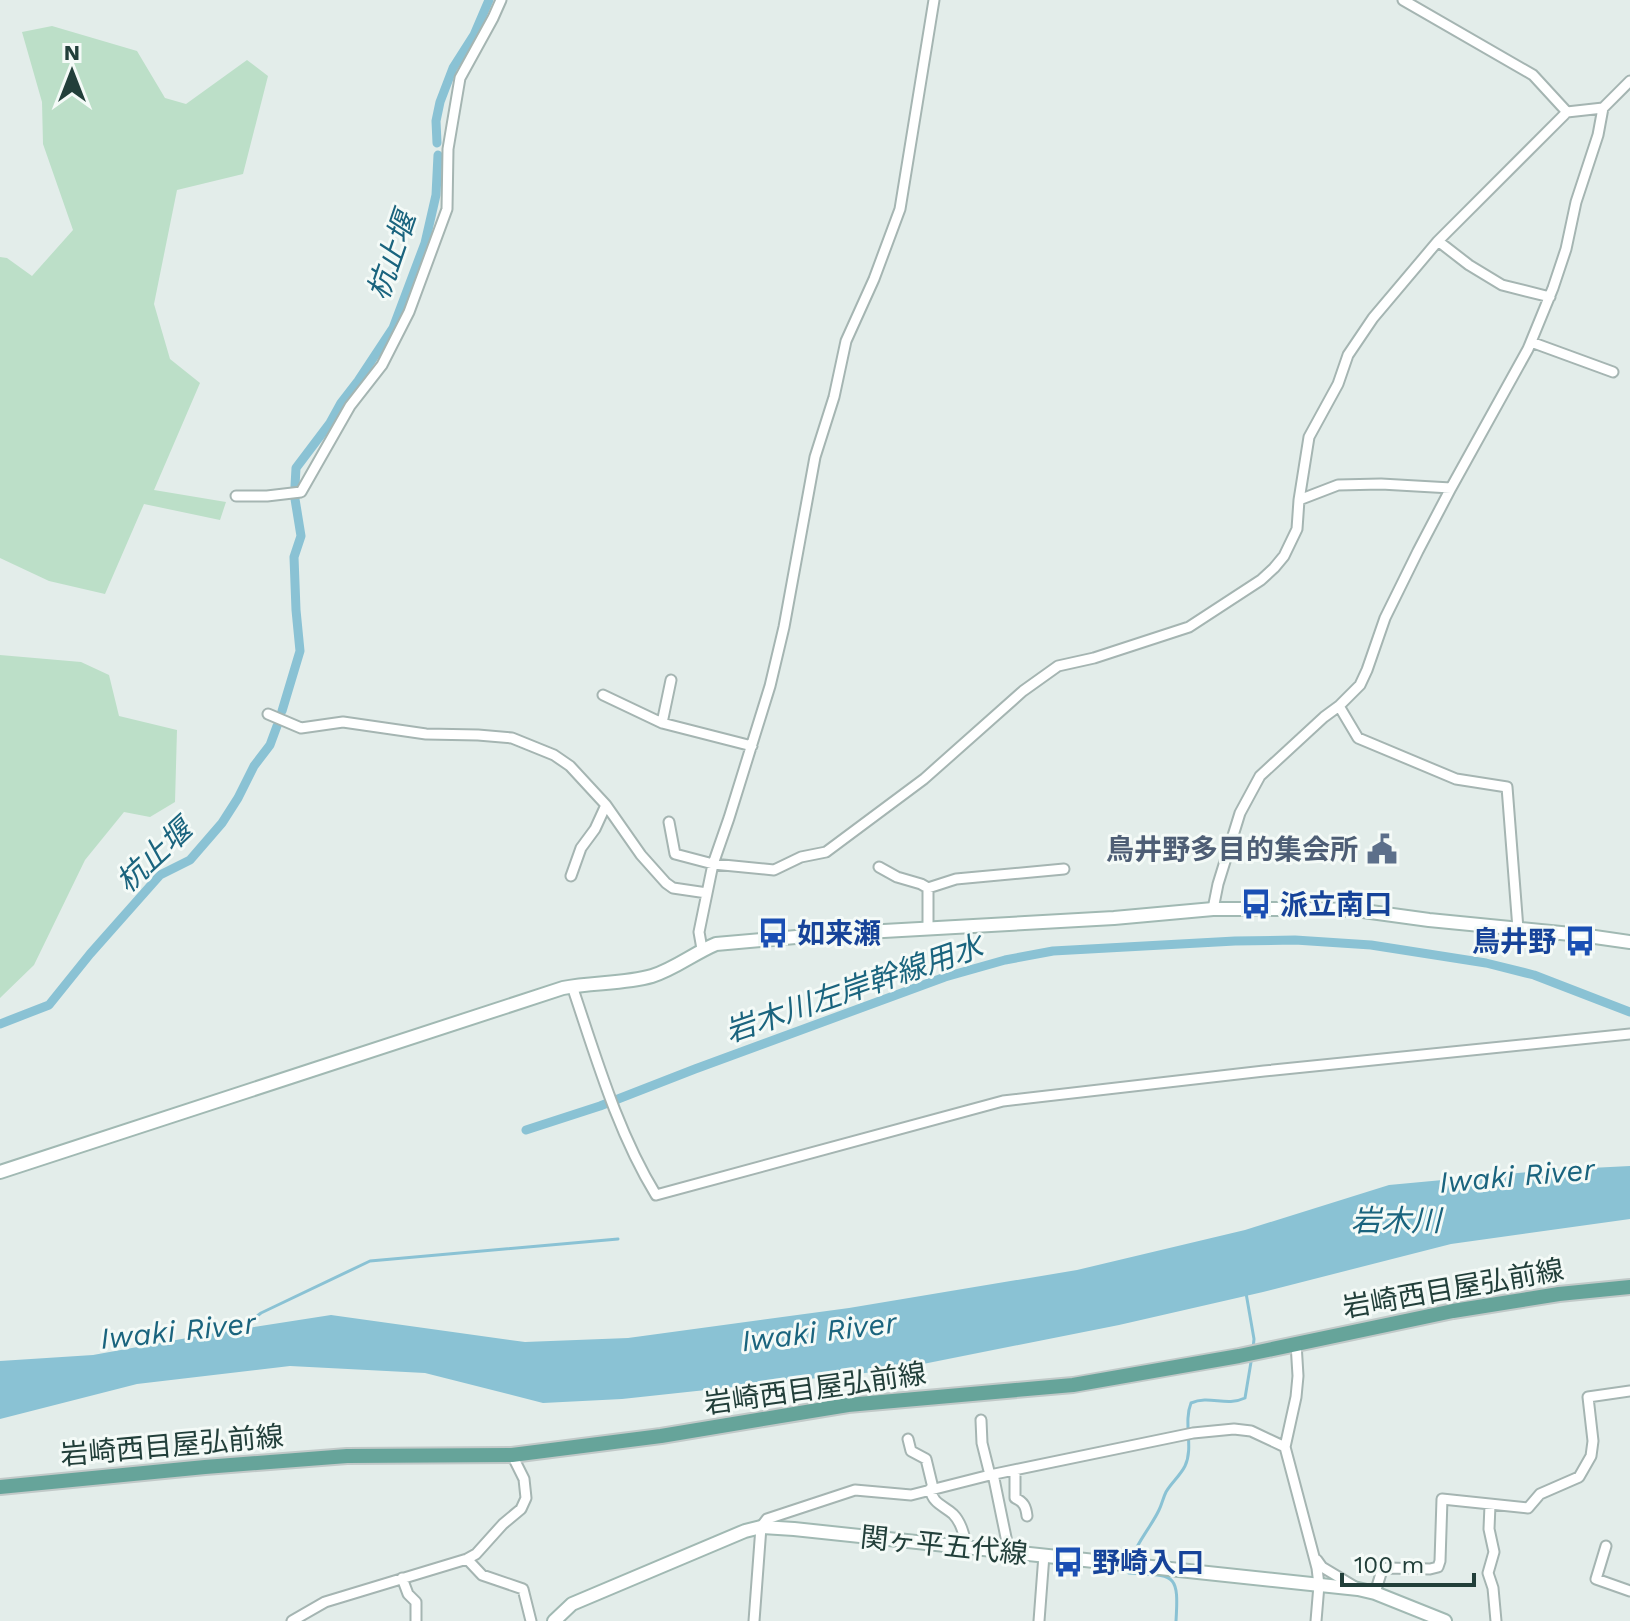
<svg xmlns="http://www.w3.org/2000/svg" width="1630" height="1621" font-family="'Work Sans','Noto Sans JP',sans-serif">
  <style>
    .green { fill: #bcdfc8 }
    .water { fill: #8ac2d4 }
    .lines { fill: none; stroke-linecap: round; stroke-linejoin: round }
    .stream { stroke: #8ac2d4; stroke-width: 3 }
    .canal { stroke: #8ac2d4; stroke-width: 9 }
    .street-casing { stroke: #a5b5b2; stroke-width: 13 }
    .secondary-casing { stroke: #a1b9b3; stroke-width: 16 }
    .primary-casing { stroke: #c1c9c8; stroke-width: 18 }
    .street { stroke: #fff; stroke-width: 9 }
    .secondary { stroke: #fff; stroke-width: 12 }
    .primary { stroke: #66a49a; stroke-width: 14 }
    .labels { text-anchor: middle; stroke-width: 6; stroke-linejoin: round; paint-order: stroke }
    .service-label { font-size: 28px; font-weight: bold; fill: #4e5e75; stroke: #f4faf7; text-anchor: end }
    .transit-label { font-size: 28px; font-weight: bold; fill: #164399; stroke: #f4faf7; text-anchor: start }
    .street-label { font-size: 28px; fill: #223f3a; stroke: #f4faf7 }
    .water-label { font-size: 30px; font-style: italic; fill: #1a647e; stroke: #f4faf7 }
  </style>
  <rect width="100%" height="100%" fill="#e3edea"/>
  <path class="green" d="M 52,26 L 137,51 L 165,98 L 186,104 L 247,60 L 268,76 L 243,174 L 177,190 L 154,304 L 170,359 L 200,383 L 154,490 L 226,502 L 220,520 L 144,504 L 105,594 L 49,581 L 0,558 L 0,257 L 7,258 L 32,276 L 73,230 L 43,144 L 42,102 L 22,32 Z
    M 0,655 L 81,662 L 109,675 L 119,716 L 177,730 L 175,802 L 150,817 L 124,812 L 85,860 L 34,965 L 0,998 Z"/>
  <path class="water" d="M 1630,1166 L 1630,1219 L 1451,1244 L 1263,1292 L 1119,1325 L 893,1370 L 622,1399 L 543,1403 L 425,1373 L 290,1366 L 137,1384 L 0,1419 L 0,1361 L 93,1355 L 215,1333 L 331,1315 L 525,1342 L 628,1338 L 849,1308 L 1077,1270 L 1245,1230 L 1389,1185 L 1551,1170 Z"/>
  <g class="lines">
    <path class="stream" d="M 1246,1293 L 1254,1339 L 1253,1349
      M 245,1329 L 252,1320 L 261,1313 L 370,1261 L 618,1239
      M 1131,1560 C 1137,1542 1151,1527 1159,1510 C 1162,1504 1163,1498 1166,1492 C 1171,1483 1180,1476 1185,1466 C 1194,1447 1183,1423 1191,1403 C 1210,1395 1226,1407 1245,1398 L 1252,1356
      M 1130,1567 L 1129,1573 C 1175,1576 1179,1572 1176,1621"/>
    <path class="canal" d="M 437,143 L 436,121 L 440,102 L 453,68 L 474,35 L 489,0
      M 295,486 L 296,468 L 330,423 L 341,403 L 358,381 L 393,328 L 425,243 L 436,195 L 438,155
      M 282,711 L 300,651 L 296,610 L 294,557 L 301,536 L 295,499
      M 0,1024 L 49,1005 L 90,954 L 160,875 L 190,860 L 222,823 L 238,798 L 254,766 L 270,745 L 277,726
      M 526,1130 L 600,1106 L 695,1069 L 945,977 L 1005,960 L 1053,951 L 1235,941 L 1295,940 L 1371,945 L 1486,963 L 1534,975 L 1630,1012"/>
    <g class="street-casing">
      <path id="street" d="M 1403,0 L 1533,75 L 1567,112 L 1603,108
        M 1438,241 L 1469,265 L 1502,285 L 1550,297
        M 1531,342 L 1613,372
        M 236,496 L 267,496 L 301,492 L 350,406 L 382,365 L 409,312 L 447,209 L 448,149 L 460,78 L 493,18 L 501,0
        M 1299,500 L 1309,437 L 1338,384 L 1348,355 L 1373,318 L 1438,241 L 1567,112
        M 603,695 L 662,723 L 752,746
        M 1339,706 L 1358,738 L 1456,779 L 1507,787 L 1518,929
        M 268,714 L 301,728 L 343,722 L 426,734 L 478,735 L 512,738 L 554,755 L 570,766 L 606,805 L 641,855 L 666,883 L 673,888 L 707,893
        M 662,723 L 671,680
        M 669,822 L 675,854 L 713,864 L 774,870 L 801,857 L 826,852 L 924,779 L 1023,691 L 1058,666 L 1094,658 L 1189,627 L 1261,580 L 1274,568 L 1284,556 L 1297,529 L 1299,500 L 1338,485 L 1381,484 L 1451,488
        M 879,867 L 897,877 L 921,884 L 928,888 L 956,879 L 1064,869
        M 571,876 L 581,848 L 595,829 L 606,805
        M 928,888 L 928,928
        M 1213,909 L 1218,884 L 1240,813 L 1260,776 L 1324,717 L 1339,706 L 1360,685 L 1367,670 L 1385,618 L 1418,551 L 1451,488 L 1528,349 L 1553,288 L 1566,249 L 1576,202 L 1598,135 L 1603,108 L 1630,81
        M 702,949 L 699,932 L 713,864 L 729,818 L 770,686 L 784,627 L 815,457 L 834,397 L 846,341 L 874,279 L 900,209 L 934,0
        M 572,986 C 596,1057 617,1131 656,1195 L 1003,1101 L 1264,1071 L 1630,1034
        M 981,1420 L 982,1443 L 990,1475
        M 908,1439 L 911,1451 L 926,1459 L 933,1488
        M 1285,1447 L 1296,1397 L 1298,1376 L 1296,1343
        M 1015,1470 L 1015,1498 C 1024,1502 1026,1507 1027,1516
        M 993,1474 L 1009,1552
        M 930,1489 C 933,1504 943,1505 953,1514 C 962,1523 964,1536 967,1547
        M 1490,1505 L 1489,1529 L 1494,1552 L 1488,1573 L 1493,1588 L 1496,1621
        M 1606,1546 L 1596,1579 L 1630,1591
        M 467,1559 L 482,1575 L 523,1589 L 531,1621
        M 1317,1560 L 1322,1567 L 1357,1588
        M 402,1578 L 408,1594 L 416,1602 L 416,1621
        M 1375,1593 L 1382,1570 L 1387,1568 L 1430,1569 L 1438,1567 L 1440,1561 L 1442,1499 L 1528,1508 L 1540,1494 L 1579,1477 L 1591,1456 L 1593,1441 L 1588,1397 L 1630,1391
        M 292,1621 L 325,1602 L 467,1559 L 476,1554 L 503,1524 L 521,1509 L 526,1498 L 524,1479 L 512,1455
        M 754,1621 L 761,1527 L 767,1519 L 855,1490 L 911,1495 L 990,1475 L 1193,1433 L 1234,1429 L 1251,1431 L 1285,1447 L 1317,1568 L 1319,1585 L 1316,1621
        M 1039,1621 L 1044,1555"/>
    </g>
    <g class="secondary-casing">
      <path id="secondary" d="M 0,1172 L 563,988 C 592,982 624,984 652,976 C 675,969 694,953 716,944 L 830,934 L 1114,918 L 1213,909 L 1302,909 L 1356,910 L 1429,920 L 1581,935 L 1630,942
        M 554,1621 L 572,1604 L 745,1531 L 761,1527 L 794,1529 L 1358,1589 L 1375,1593 L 1445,1621"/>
    </g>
    <g class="primary-casing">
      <path id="primary" d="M 0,1487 L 205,1467 L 347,1456 L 512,1455 L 661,1436 L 848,1405 L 1073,1385 L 1239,1356 L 1453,1311 L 1559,1294 L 1630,1287"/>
    </g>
    <use href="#street" class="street"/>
    <use href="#secondary" class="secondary"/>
    <use href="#primary" class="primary"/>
  </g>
  <defs>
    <g id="civic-bare" transform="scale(2.4)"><path d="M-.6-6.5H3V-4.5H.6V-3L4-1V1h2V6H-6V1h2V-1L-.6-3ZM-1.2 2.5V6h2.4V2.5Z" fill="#5c6f8a" stroke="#f4faf7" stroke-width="2.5" paint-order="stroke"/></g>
    <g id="bus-bare" transform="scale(2.4)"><path d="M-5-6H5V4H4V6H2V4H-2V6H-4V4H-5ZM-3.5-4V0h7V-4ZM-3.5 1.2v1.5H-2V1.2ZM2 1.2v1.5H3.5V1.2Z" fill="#1a4fb4" stroke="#f4faf7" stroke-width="2.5" paint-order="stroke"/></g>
  </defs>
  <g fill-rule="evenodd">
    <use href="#civic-bare" x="1382" y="849"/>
    <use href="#bus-bare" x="1256" y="904"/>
    <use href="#bus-bare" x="773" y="933"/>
    <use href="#bus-bare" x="1580" y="941"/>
    <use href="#bus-bare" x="1068" y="1562"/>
  </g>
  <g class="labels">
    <g class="service-label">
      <text x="1358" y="859">鳥井野多目的集会所</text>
    </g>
    <g class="transit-label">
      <text x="1280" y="914">派立南口</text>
      <text x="797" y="943">如来瀬</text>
      <text x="1556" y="951" text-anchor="end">鳥井野</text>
      <text x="1092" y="1572">野崎入口</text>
    </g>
    <g class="street-label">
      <text transform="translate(1453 1288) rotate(-10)" y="10">岩崎西目屋弘前線</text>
      <text transform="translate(815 1388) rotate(-8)" y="10">岩崎西目屋弘前線</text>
      <text transform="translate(172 1445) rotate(-5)" y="10">岩崎西目屋弘前線</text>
      <text transform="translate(944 1545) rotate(6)" y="10">関ヶ平五代線</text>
    </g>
    <g class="water-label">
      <text transform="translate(392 256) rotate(-71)" y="10">杭止堰</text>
      <text transform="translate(154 856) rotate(-43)" y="10">杭止堰</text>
      <text transform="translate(854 989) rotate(-19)" y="10">岩木川左岸幹線用水</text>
      <text transform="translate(1517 1176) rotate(-5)" y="10">Iwaki River</text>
      <text x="1396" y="1231">岩木川</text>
      <text transform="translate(178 1331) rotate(-6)" y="10">Iwaki River</text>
      <text transform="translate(819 1332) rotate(-7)" y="10">Iwaki River</text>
    </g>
  </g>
  <g transform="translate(72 72)" stroke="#f4faf7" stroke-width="6" paint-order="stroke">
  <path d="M0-6L14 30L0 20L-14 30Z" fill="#223f3a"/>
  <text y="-12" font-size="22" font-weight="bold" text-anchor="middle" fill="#223f3a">N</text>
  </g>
  <path d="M1342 1573v12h132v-12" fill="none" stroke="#223f3a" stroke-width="4"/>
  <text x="1354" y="1573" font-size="24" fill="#223f3a" stroke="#f4faf7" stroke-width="6" paint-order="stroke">100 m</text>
</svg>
